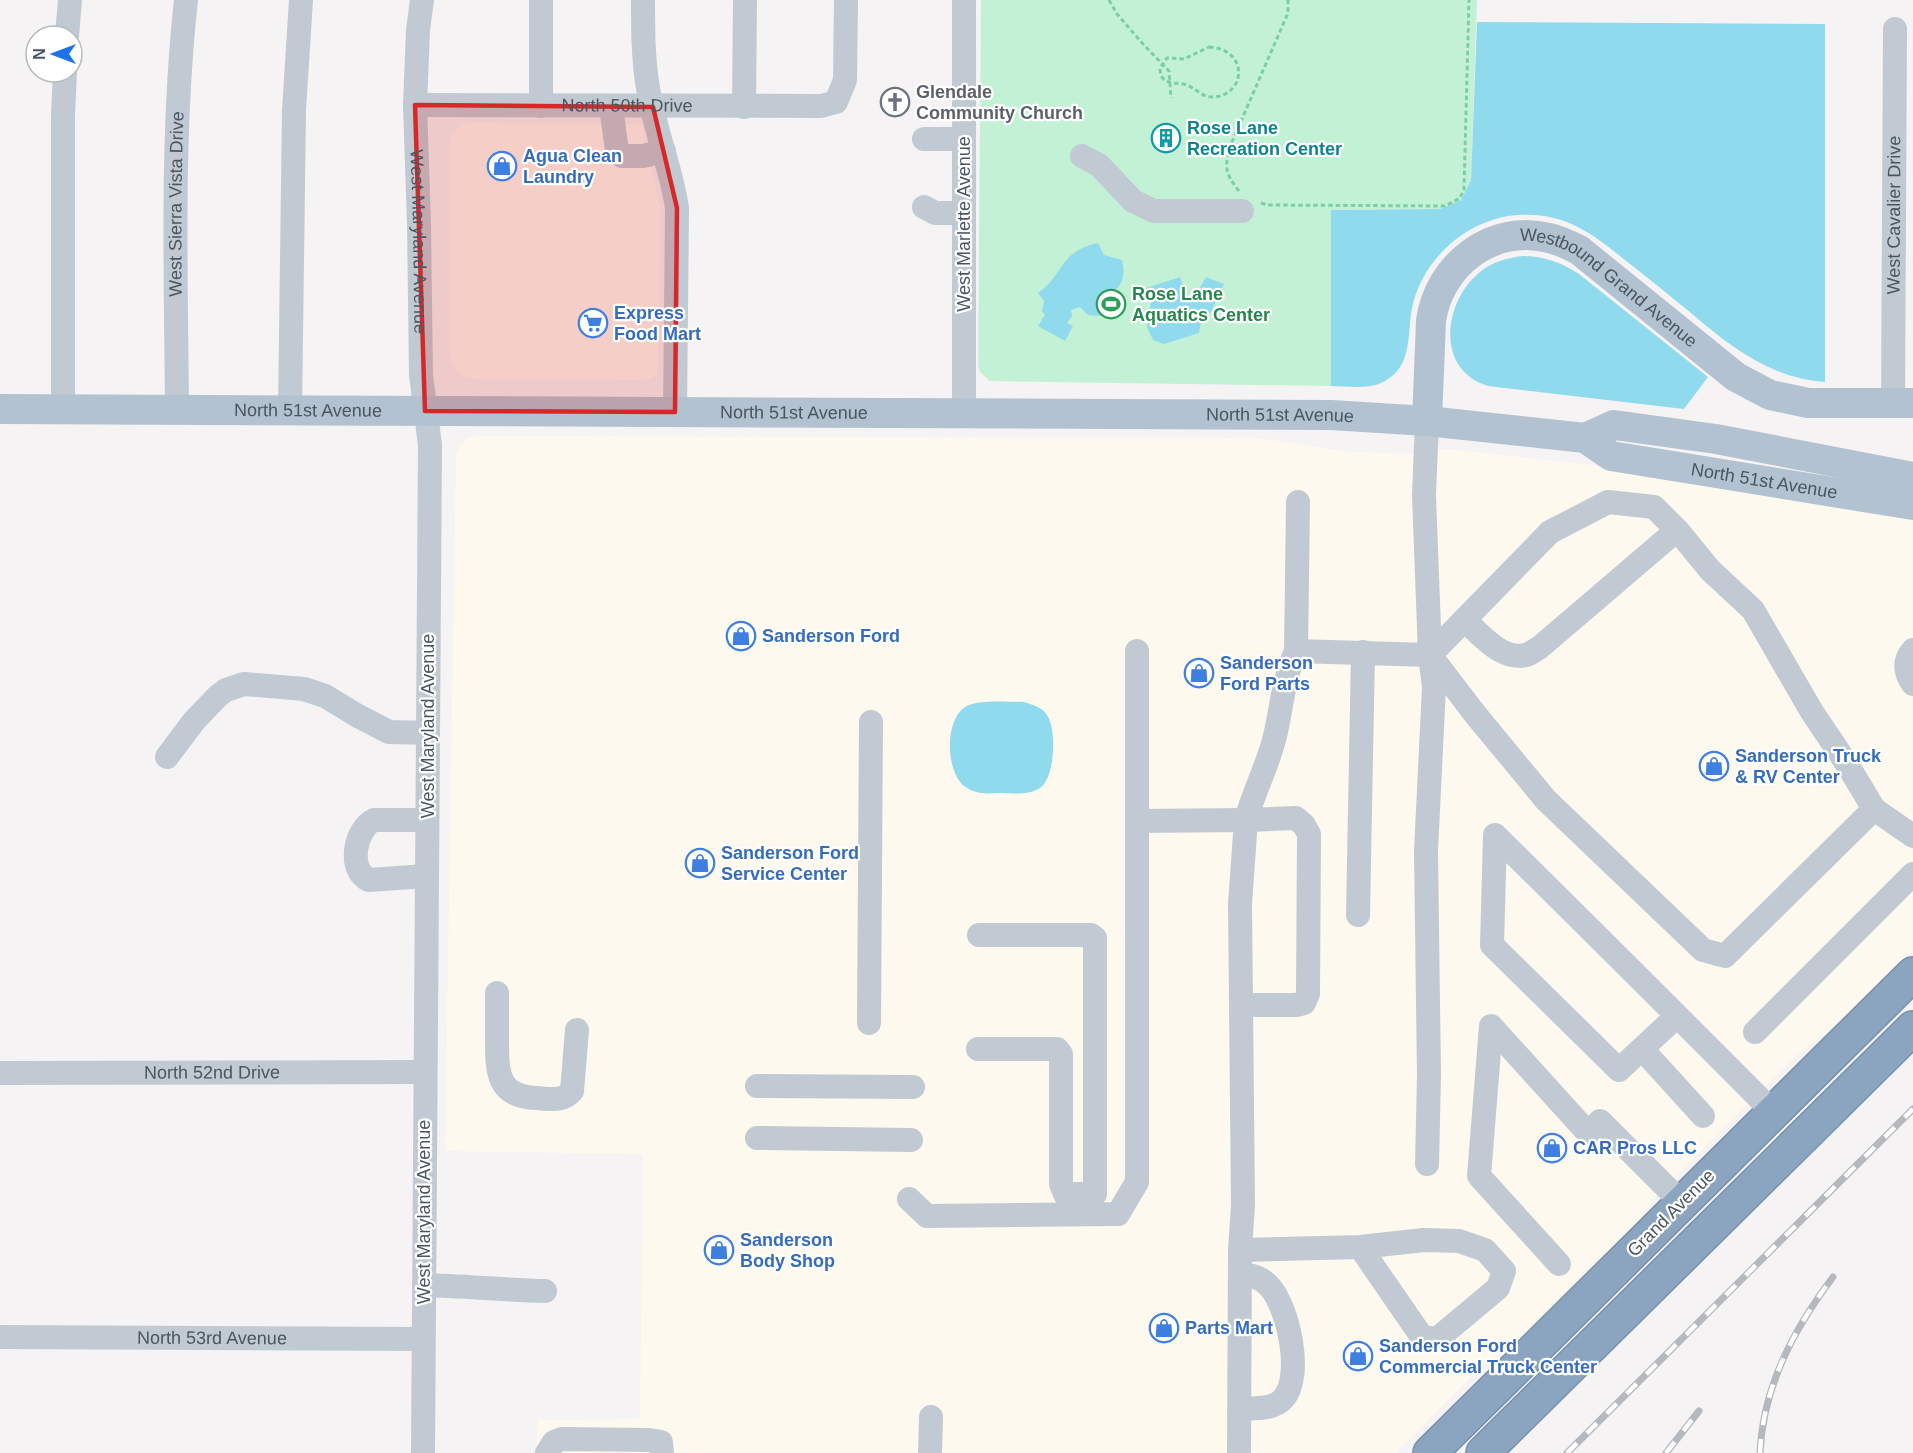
<svg xmlns="http://www.w3.org/2000/svg" width="1913" height="1453" font-family="Helvetica,sans-serif">
  <style>
    .commercial { fill: #fdf9ef }
    .green { fill: #c3f1d5 }
    .water { fill: #90daee }
    .lines { fill: none; stroke-linecap: round; stroke-linejoin: round }
    .highway-casing { stroke: #7690ad; stroke-width: 36 }
    .path { stroke: #7ad0a6; stroke-width: 3; stroke-dasharray: 4.5 3; stroke-linecap: butt }
    .minor { stroke: #c1cad2; stroke-width: 24 }
    .major { stroke: #b3c2d1; stroke-width: 30 }
    .highway { stroke: #8ba5c1; stroke-width: 33 }
    .rail-casing { stroke: #b5b8bd; stroke-width: 7 }
    .rail { stroke: #fff; stroke-width: 4.5; stroke-dasharray: 14; stroke-linecap: butt }
    .marked { fill: #d62828; fill-opacity: 0.2; stroke: #d62828; stroke-width: 4.5; stroke-linejoin: round }
    .labels { text-anchor: middle; stroke-width: 4.5; stroke-linejoin: round; paint-order: stroke }
    .worship-label { font-size: 18px; font-weight: bold; fill: #5b616d; stroke: #fff; text-anchor: start }
    .street-label { font-size: 18px; fill: #4a5661; stroke: #fff }
    .culture-label { font-size: 18px; font-weight: bold; fill: #0d838f; stroke: #fff; text-anchor: start }
    .shop-label { font-size: 18px; font-weight: bold; fill: #366cbe; stroke: #fff; text-anchor: start }
    .leisure-label { font-size: 18px; font-weight: bold; fill: #27864d; stroke: #fff; text-anchor: start }
  </style>
  <rect width="100%" height="100%" fill="#f5f3f3"/>
  <path class="commercial" d="M 467,123 L 639,124 L 643,129 L 660,208 L 658,369 L 657,374 L 653,378 L 643,380 L 472,379 L 462,376 L 456,371 L 451,363 L 450,349 L 450,139 L 459,126 Z
    M 476,436 L 1258,438 L 1343,451 L 1407,454 L 1448,449 L 1611,467 L 1913,517 L 1913,954 L 1855,1012 L 1796,1056 L 1654,1198 L 1635,1230 L 1530,1333 L 1477,1371 L 1396,1453 L 536,1453 L 538,1420 L 640,1419 L 643,1154 L 445,1151 L 456,455 L 460,446 L 467,439 Z"/>
  <path class="green" d="M 981,0 L 1477,0 L 1471,180 L 1461,200 L 1440,209 L 1331,210 L 1331,386 L 990,381 L 980,372 L 978,366 Z"/>
  <path class="water" d="M 1477,22 L 1825,24 L 1825,382 C 1770,378 1731,347 1691,313 C 1671,297 1651,280 1630,264 C 1594,235 1567,212 1518,215 C 1468,218 1422,259 1412,308 C 1407,335 1413,365 1385,381 C 1370,390 1348,386 1331,386 L 1331,210 L 1440,209 L 1461,200 L 1471,180 Z
    M 1098,243 L 1104,255 L 1122,260 C 1126,277 1122,289 1106,296 L 1108,305 L 1101,316 L 1088,315 L 1080,307 L 1071,310 L 1072,316 L 1067,323 L 1073,326 L 1065,341 L 1038,326 L 1045,315 L 1042,311 L 1044,301 L 1038,293 C 1064,275 1059,251 1098,243 Z
    M 1523,256 C 1546,257 1560,262 1579,274 L 1708,377 L 1684,409 L 1488,386 C 1435,370 1443,302 1480,272 C 1492,262 1507,258 1523,256 Z
    M 1180,277 L 1188,298 L 1192,299 L 1195,297 L 1206,277 L 1224,284 L 1208,318 L 1201,321 L 1199,333 L 1164,344 L 1153,340 L 1147,327 L 1151,302 L 1146,288 Z
    M 1024,702 C 1033,705 1042,707 1047,715 C 1057,729 1055,778 1040,788 C 1028,796 1012,793 999,793 C 987,794 975,794 964,786 C 946,771 944,721 965,707 C 978,699 1008,702 1024,702 Z"/>
  <g class="lines">
    <g class="highway-casing">
      <path id="highway" d="M 1430,1453 L 1913,974
        M 1483,1453 L 1913,1028"/>
    </g>
    <path class="path" d="M 1109,0 L 1117,14 L 1143,44 L 1169,71 L 1171,98
      M 1209,47 C 1251,50 1245,97 1212,97 C 1201,97 1194,86 1183,84 C 1171,82 1160,84 1160,68 L 1167,58 L 1184,59 Z
      M 1239,191 C 1224,172 1224,166 1232,142 L 1288,13 L 1288,0
      M 1261,203 L 1268,205 L 1445,206 L 1460,198 L 1464,189 L 1469,0"/>
    <g class="minor">
      <path id="s1" d="M 422,0 L 418,30 L 415,105 L 419,223 L 421,375 L 430,445 L 423,1453"/>
      <path d="M 643,0 C 643,29 643,59 648,88 C 654,128 671,167 677,208 L 675,412"/>
      <path d="M 964,0 L 964,413"/>
      <path d="M 67,36 L 70,0"/>
      <path id="s2" d="M 415,105 L 821,106 L 836,102 L 845,80 L 846,0"/>
      <path d="M 541,106 L 541,0"/>
      <path d="M 611,107 L 617,151 L 622,156 L 643,156 L 664,151"/>
      <path d="M 744,107 L 745,0"/>
      <path d="M 924,139 L 964,139"/>
      <path d="M 1082,156 L 1099,165 L 1133,201 L 1154,211 L 1242,211"/>
      <path d="M 924,207 L 935,213 L 964,213"/>
      <path id="s3" d="M 1893,403 L 1895,29"/>
      <path d="M 63,410 L 63,115 L 65,72"/>
      <path id="s4" d="M 177,410 C 176,274 171,136 186,0"/>
      <path d="M 290,411 L 294,110 L 301,0"/>
      <path d="M 1298,502 L 1296,651 L 1430,655 L 1424,495 L 1427,421"/>
      <path d="M 1608,502 L 1654,507 L 1679,532 L 1710,570 L 1753,610 L 1812,712 L 1847,764 L 1874,809 L 1725,956 L 1703,950 L 1546,800 L 1475,714 L 1430,655 L 1550,532 Z"/>
      <path d="M 1464,620 C 1481,634 1501,661 1526,655 C 1530,654 1535,650 1539,648 L 1677,530"/>
      <path d="M 1913,650 C 1903,661 1905,673 1913,684"/>
      <path d="M 167,757 L 194,721 L 218,696 L 226,690 L 244,684 L 304,689 L 325,696 L 358,716 L 389,732 L 428,733"/>
      <path d="M 1874,809 L 1913,836"/>
      <path d="M 1137,821 L 1246,820 L 1240,904 L 1243,1205 L 1240,1250 L 1239,1453"/>
      <path d="M 426,876 L 369,880 C 347,870 355,829 374,820 L 427,820"/>
      <path d="M 1358,915 L 1363,652"/>
      <path d="M 497,993 C 497,1008 497,1024 497,1039 C 497,1072 497,1097 537,1098 C 550,1099 563,1102 572,1091 L 577,1030"/>
      <path d="M 1256,1005 L 1297,1005 L 1304,1003 L 1308,994 L 1309,834 L 1304,825 L 1296,818 L 1246,820 C 1254,791 1268,765 1275,736 C 1282,707 1283,679 1296,651"/>
      <path d="M 1677,1016 L 1619,1070 L 1492,945 L 1495,835 C 1588,927 1681,1019 1773,1112"/>
      <path d="M 869,1023 L 871,722"/>
      <path d="M 1755,1032 L 1913,874"/>
      <path d="M 978,1049 L 1057,1049 L 1061,1054 L 1061,1184 L 1065,1194 L 1095,1194 L 1095,938 L 1091,935 L 979,935"/>
      <path d="M 1642,1049 L 1703,1116"/>
      <path id="s5" d="M 0,1073 L 424,1072"/>
      <path d="M 757,1086 L 913,1087"/>
      <path d="M 757,1138 L 911,1140"/>
      <path d="M 1427,1164 L 1429,1076 L 1426,851 L 1434,687 L 1430,655"/>
      <path d="M 909,1199 L 927,1216 L 1118,1214 L 1137,1182 L 1137,651"/>
      <path d="M 1240,1250 L 1360,1247 L 1424,1240 L 1459,1241 L 1485,1250 L 1504,1271 L 1498,1288 L 1437,1339 L 1422,1337 L 1360,1247"/>
      <path d="M 1559,1264 L 1479,1176 L 1491,1026 L 1588,1133 L 1600,1121 L 1681,1202"/>
      <path d="M 424,1285 C 464,1286 504,1290 545,1291"/>
      <path id="s6" d="M 0,1337 L 423,1339"/>
      <path d="M 1239,1409 C 1253,1408 1273,1410 1283,1399 C 1304,1376 1288,1306 1269,1286 C 1261,1277 1250,1275 1240,1273"/>
      <path d="M 547,1453 L 554,1442 L 562,1439 L 649,1440 L 661,1442 L 662,1453"/>
      <path d="M 930,1453 L 931,1417"/>
    </g>
    <g class="major">
      <path id="s7" d="M 0,409 L 1331,415 L 1427,421 L 1585,438 L 1611,456 L 1913,505"/>
      <path id="s8" d="M 1427,421 L 1431,321 C 1438,266 1492,223 1549,238 C 1559,240 1569,245 1579,250 L 1736,377 L 1770,395 L 1808,403 L 1913,403"/>
      <path d="M 1585,438 L 1614,425 L 1716,439 L 1913,477"/>
    </g>
    <use href="#highway" class="highway"/>
    <g class="rail-casing">
      <path id="rail" d="M 1567,1453 L 1913,1109
        M 1666,1453 L 1699,1411
        M 1760,1453 C 1763,1386 1794,1329 1833,1277"/>
    </g>
    <use href="#rail" class="rail"/>
  </g>
  <path class="marked" d="M 415,105 L 653,107 L 677,208 L 675,412 L 425,411 Z"/>
  <defs>
    <g id="church-ring" transform="scale(1.5)"><circle r="9.5" fill="#fff" stroke="#6b7280" stroke-width="1.5"/><path d="M-1.2-6h2.4v3.5h3.3v2.4h-3.3V6h-2.4V-.1h-3.3v-2.4h3.3Z" fill="#6b7280"/></g>
    <g id="building-ring" transform="scale(1.5)"><circle r="9.5" fill="#fff" stroke="#0f9aa8" stroke-width="1.5"/><path d="M-4-6H4V6H1V3H-1V6H-4ZM-2.5-4.3h1.7v1.8h-1.7ZM.8-4.3h1.7v1.8H.8ZM-2.5-1h1.7V.8h-1.7ZM.8-1h1.7V.8H.8Z" fill="#0f9aa8"/></g>
    <g id="shop-ring" transform="scale(1.5)"><circle r="9.5" fill="#fff" stroke="#3f7fe0" stroke-width="1.5"/><path d="M-5-2.5h2.3a2.7 3.5 0 0 1 5.4 0H5L5.5 6h-11ZM-1.5-2.5h3a1.5 2.3 0 0 0-3 0Z" fill="#3f7fe0"/></g>
    <g id="stadium-ring" transform="scale(1.5)"><circle r="9.5" fill="#fff" stroke="#2e9e5b" stroke-width="1.5"/><path d="M0-5a6.5 5 0 1 0 0 10a6.5 5 0 1 0 0-10ZM-3.5-1.8h7v3.6h-7Z" fill="#2e9e5b"/></g>
    <g id="supermarket-ring" transform="scale(1.5)"><circle r="9.5" fill="#fff" stroke="#3f7fe0" stroke-width="1.5"/><path d="M-6-5.5h2.5l.6 2H6L4.5 2H-2.5L-4.4-4H-6ZM-1.5 3.2a1.3 1.3 0 1 0 .1 0ZM3 3.2a1.3 1.3 0 1 0 .1 0Z" fill="#3f7fe0"/></g>
  </defs>
  <g fill-rule="evenodd">
    <use href="#church-ring" x="895" y="102"/>
    <use href="#building-ring" x="1166" y="138"/>
    <use href="#shop-ring" x="502" y="166"/>
    <use href="#stadium-ring" x="1111" y="304"/>
    <use href="#supermarket-ring" x="593" y="323"/>
    <use href="#shop-ring" x="741" y="636"/>
    <use href="#shop-ring" x="1199" y="673"/>
    <use href="#shop-ring" x="1714" y="766"/>
    <use href="#shop-ring" x="700" y="863"/>
    <use href="#shop-ring" x="1552" y="1148"/>
    <use href="#shop-ring" x="719" y="1250"/>
    <use href="#shop-ring" x="1164" y="1328"/>
    <use href="#shop-ring" x="1358" y="1356"/>
  </g>
  <g class="labels">
    <g class="worship-label">
      <text x="916" y="98">Glendale<tspan x="916" dy="21">Community Church</tspan></text>
    </g>
    <g class="street-label">
      <text dy="6" stroke="none"><textPath href="#s2" startOffset="212">North 50th Drive</textPath></text>
      <text dy="6" stroke="none"><textPath href="#s4" startOffset="206">West Sierra Vista Drive</textPath></text>
      <text dy="6" stroke="none"><textPath href="#s3" startOffset="188">West Cavalier Drive</textPath></text>
      <text transform="translate(964 224) rotate(-90)" y="6">West Marlette Avenue</text>
      <text dy="6" stroke="none"><textPath href="#s1" startOffset="242">West Maryland Avenue</textPath></text>
      <text dy="6" stroke="none"><textPath href="#s8" startOffset="339">Westbound Grand Avenue</textPath></text>
      <text dy="6" stroke="none"><textPath href="#s7" startOffset="308">North 51st Avenue</textPath></text>
      <text dy="6" stroke="none"><textPath href="#s7" startOffset="794">North 51st Avenue</textPath></text>
      <text dy="6" stroke="none"><textPath href="#s7" startOffset="1280">North 51st Avenue</textPath></text>
      <text dy="6" stroke="none"><textPath href="#s7" startOffset="1773">North 51st Avenue</textPath></text>
      <text transform="translate(428 726) rotate(-90)" y="6">West Maryland Avenue</text>
      <text dy="6" stroke="none"><textPath href="#s5" startOffset="212">North 52nd Drive</textPath></text>
      <text transform="translate(424 1212) rotate(-90)" y="6">West Maryland Avenue</text>
      <text transform="translate(1671 1213) rotate(-45)" y="6">Grand Avenue</text>
      <text dy="6" stroke="none"><textPath href="#s6" startOffset="212">North 53rd Avenue</textPath></text>
    </g>
    <g class="culture-label">
      <text x="1187" y="134">Rose Lane<tspan x="1187" dy="21">Recreation Center</tspan></text>
    </g>
    <g class="shop-label">
      <text x="523" y="162">Agua Clean<tspan x="523" dy="21">Laundry</tspan></text>
      <text x="614" y="319">Express<tspan x="614" dy="21">Food Mart</tspan></text>
      <text x="762" y="642">Sanderson Ford</text>
      <text x="1220" y="669">Sanderson<tspan x="1220" dy="21">Ford Parts</tspan></text>
      <text x="1735" y="762">Sanderson Truck<tspan x="1735" dy="21">&amp; RV Center</tspan></text>
      <text x="721" y="859">Sanderson Ford<tspan x="721" dy="21">Service Center</tspan></text>
      <text x="1573" y="1154">CAR Pros LLC</text>
      <text x="740" y="1246">Sanderson<tspan x="740" dy="21">Body Shop</tspan></text>
      <text x="1185" y="1334">Parts Mart</text>
      <text x="1379" y="1352">Sanderson Ford<tspan x="1379" dy="21">Commercial Truck Center</tspan></text>
    </g>
    <g class="leisure-label">
      <text x="1132" y="300">Rose Lane<tspan x="1132" dy="21">Aquatics Center</tspan></text>
    </g>
  </g>
  <g transform="translate(54 54) rotate(270)"><circle r="28" fill="#ffffff" stroke="#b7bbc0" stroke-width="1.5"/>
  <path d="M0-4.5L10 22L0 15L-10 22Z" fill="#1a73e8"/>
  <text y="-9" font-size="16" font-weight="bold" text-anchor="middle" fill="#4a5661">N</text>
  </g>
</svg>
